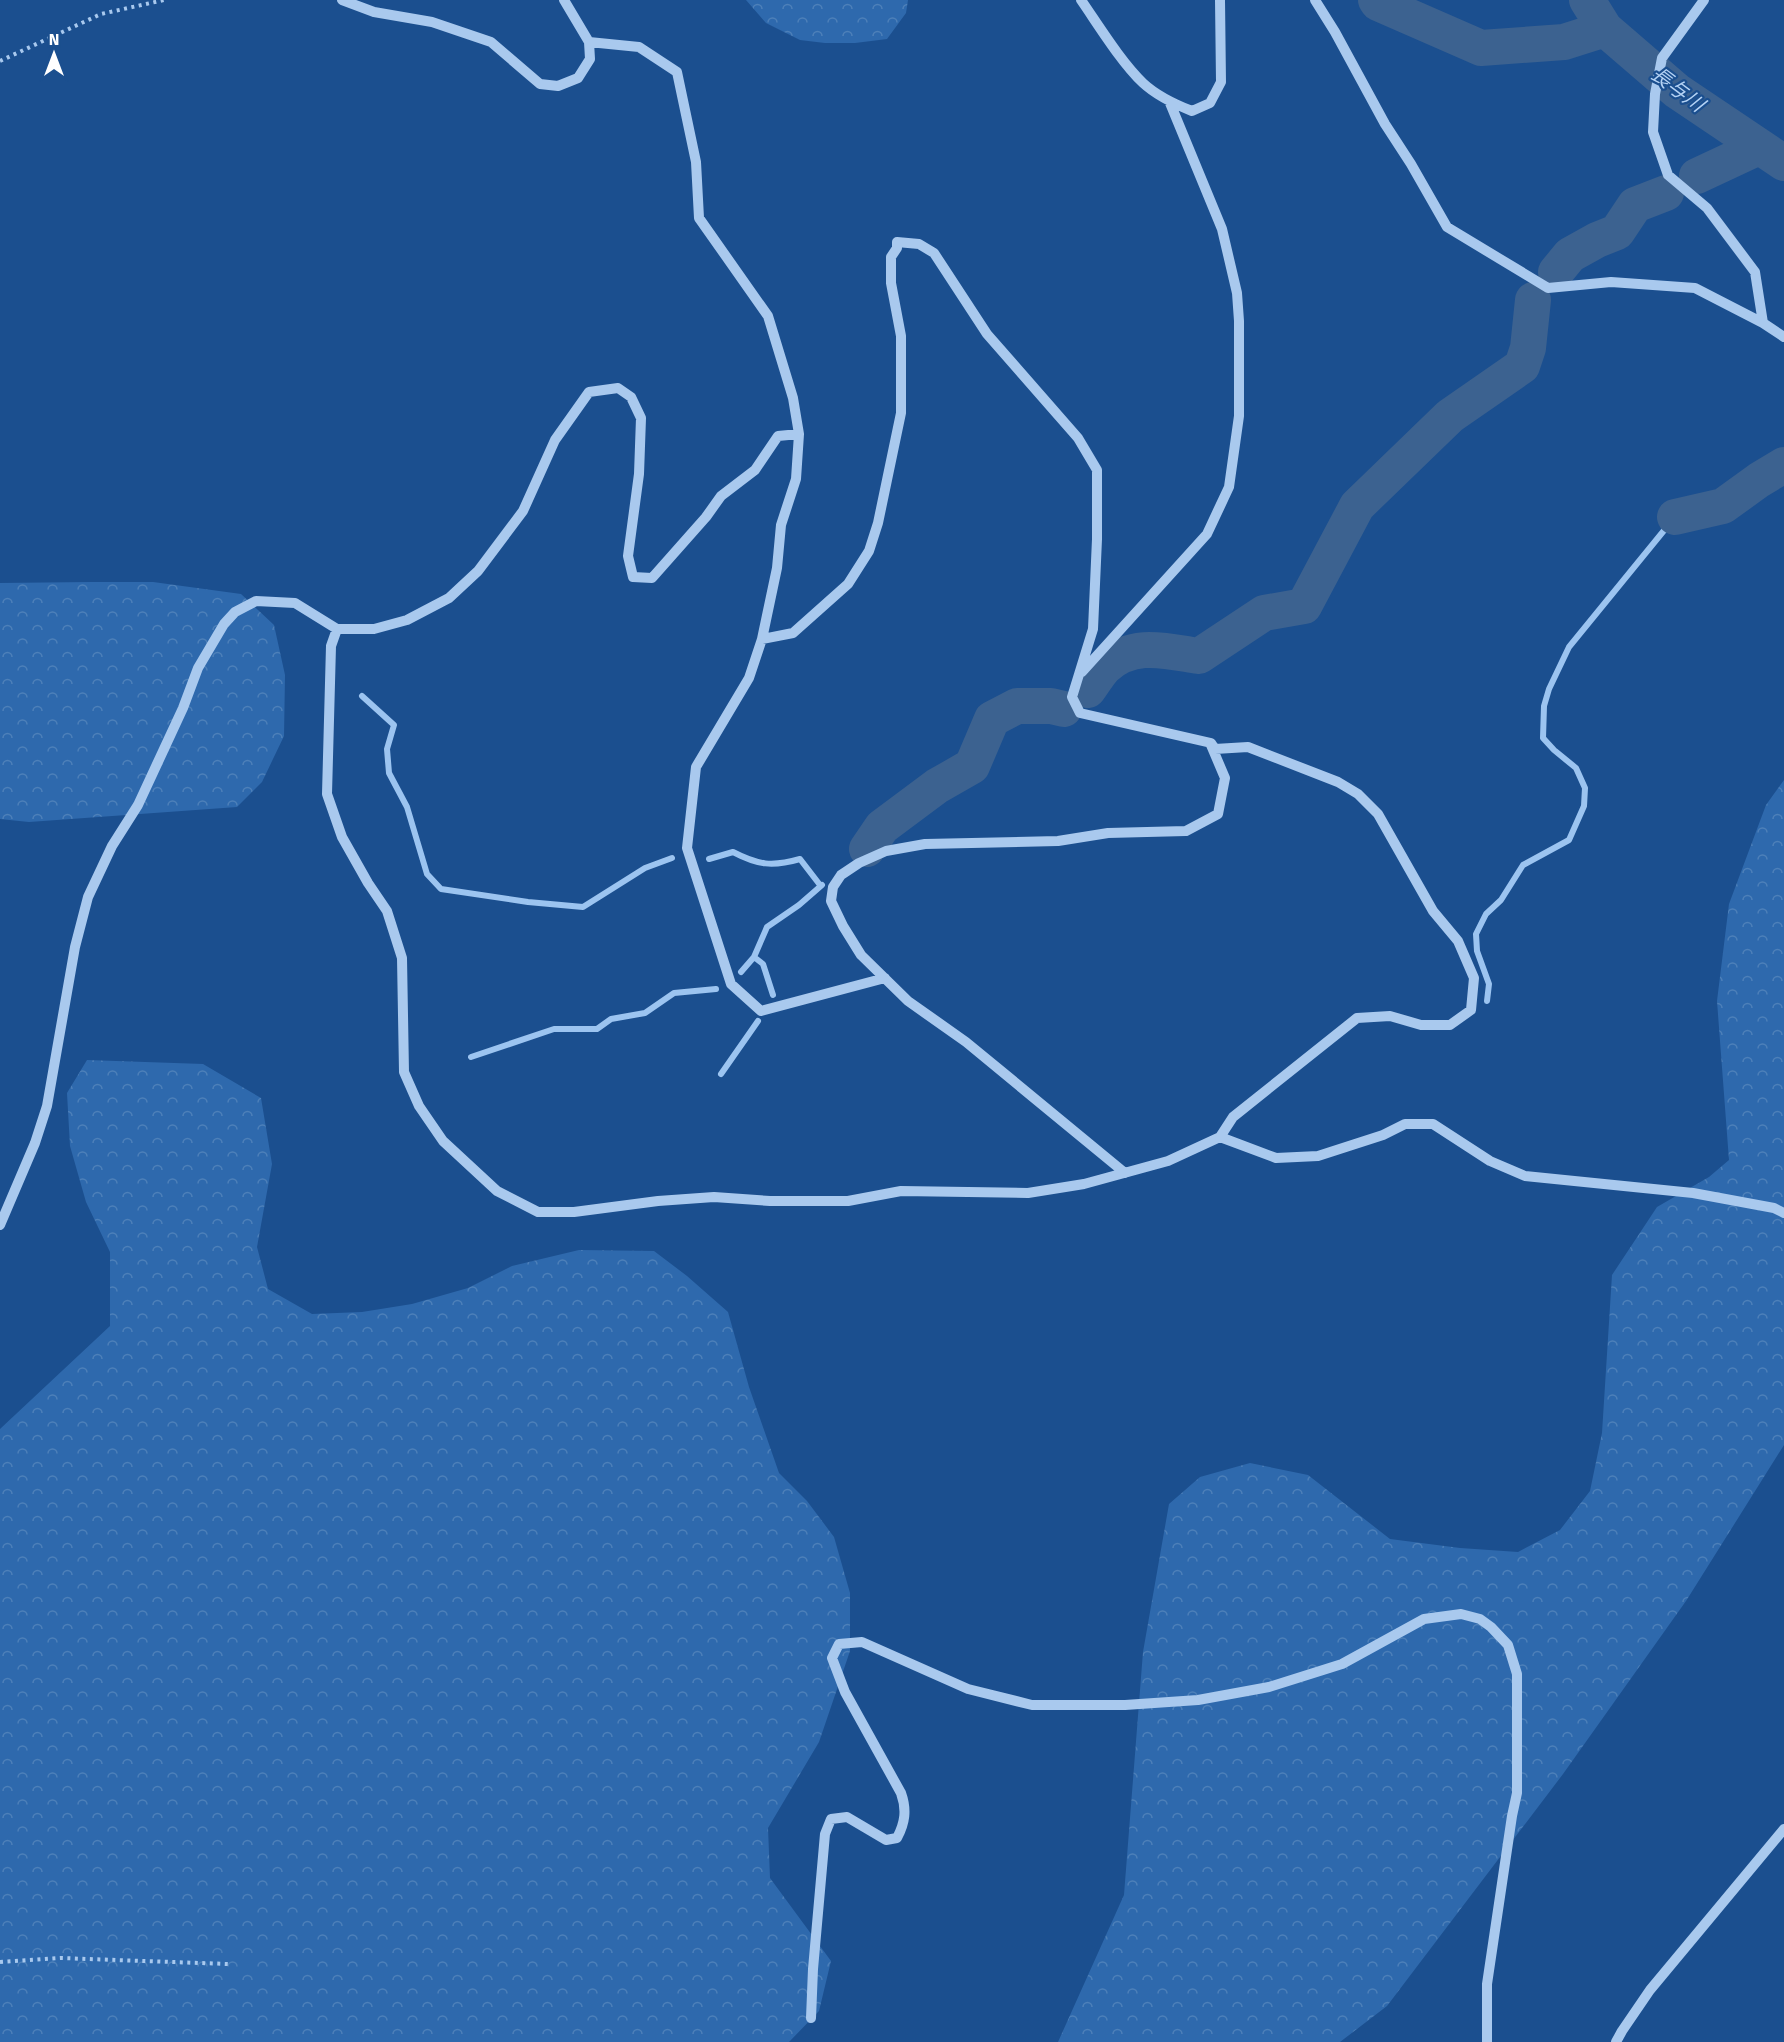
<svg xmlns="http://www.w3.org/2000/svg" width="1784" height="2042" font-family="'Fira Sans','Noto Sans JP',sans-serif">
  <style>
    .forest { fill: url(#forest-crowns) }
    .lines { fill: none; stroke-linecap: round; stroke-linejoin: round }
    .stream { stroke: #9cc4f0; stroke-width: 6 }
    .river { stroke: #3c6290; stroke-width: 36 }
    .path { stroke: #a9c9ee; stroke-width: 4; stroke-dasharray: 3 4.5; stroke-linecap: butt }
    .minor { stroke: #a9c9ee; stroke-width: 10 }
    .labels { text-anchor: middle; stroke-width: 4.5; stroke-linejoin: round; paint-order: stroke }
    .water-label { font-size: 20px; font-style: italic; fill: #b5d3f5; stroke: #1b4f8f }
  </style>
  <defs>
    <pattern id="forest-crowns" width="20" height="18" patternUnits="userSpaceOnUse" patternTransform="scale(1.5)"><rect width="20" height="18" fill="#2e69ad"/><path d="M2 6a3 3 0 1 1 6 0M12 15a3 3 0 1 1 6 0" fill="none" stroke="#4d80b9"/></pattern>
  </defs>
  <rect width="100%" height="100%" fill="#1b4f8f"/>
  <path class="forest" d="M 746,0 L 908,0 L 906,13 L 887,39 L 855,43 L 825,43 L 800,40 L 766,23 Z
    M 92,582 L 153,582 L 241,594 L 274,625 L 285,675 L 284,736 L 262,782 L 237,807 L 29,822 L 0,819 L 0,583 Z
    M 1784,780 L 1784,1445 L 1686,1601 L 1563,1774 L 1387,2006 L 1340,2042 L 1058,2042 L 1124,1895 L 1143,1652 L 1169,1504 L 1200,1477 L 1250,1463 L 1308,1475 L 1390,1539 L 1460,1548 L 1518,1552 L 1560,1530 L 1590,1491 L 1602,1433 L 1612,1275 L 1657,1207 L 1709,1177 L 1729,1160 L 1717,1001 L 1729,904 L 1766,805 Z
    M 87,1060 L 203,1064 L 261,1098 L 272,1164 L 257,1247 L 268,1289 L 312,1314 L 362,1312 L 412,1304 L 468,1288 L 512,1266 L 579,1250 L 654,1251 L 687,1276 L 728,1312 L 749,1387 L 779,1473 L 807,1501 L 834,1537 L 850,1593 L 850,1651 L 819,1742 L 768,1828 L 770,1878 L 831,1961 L 819,2011 L 789,2042 L 0,2042 L 0,1429 L 110,1326 L 110,1252 L 86,1202 L 70,1146 L 67,1093 Z"/>
  <g class="lines">
    <path class="stream" d="M 362,696 L 394,725 L 387,749 L 389,773 L 407,807 L 427,874 L 441,889 L 528,902 L 583,907 L 645,868 L 672,858
      M 709,859 L 733,852 C 758,865 772,867 800,859 L 820,885
      M 754,957 L 763,964 L 773,995
      M 741,972 L 754,957 L 767,927 L 799,905 L 822,885
      M 1487,1001 L 1489,984 L 1477,951 L 1476,934 L 1486,914 L 1501,900 L 1523,865 L 1569,840 L 1584,806 L 1585,788 L 1576,768 L 1554,750 L 1543,738 L 1544,706 L 1549,689 L 1569,647 L 1675,517
      M 471,1057 L 554,1029 L 597,1029 L 611,1019 L 645,1013 L 674,993 L 716,989
      M 721,1074 L 758,1021"/>
    <path class="river" d="M 1376,0 L 1378,3 L 1481,48 L 1564,42 L 1605,29
      M 1587,0 L 1605,29 L 1677,91 L 1784,163
      M 1697,176 L 1759,147
      M 1556,272 L 1570,255 L 1597,240 L 1617,232 L 1635,205 L 1666,193
      M 1675,517 L 1723,506 L 1759,480 L 1784,465
      M 1088,690 C 1094,682 1099,673 1105,667 C 1133,641 1166,651 1199,656 L 1264,613 L 1304,606 L 1357,506 L 1450,416 L 1522,366 L 1528,348 L 1533,300
      M 867,849 L 882,827 L 937,786 L 972,766 L 992,719 L 1017,706 L 1051,706 L 1064,709"/>
    <path class="path" d="M 0,61 L 101,14 L 164,0
      M 0,1962 L 60,1958 L 228,1964"/>
    <path class="minor" d="M 342,0 L 374,12 L 432,22 L 491,42 L 540,84 L 558,86 L 578,78 L 590,59 L 589,42 L 564,0
      M 1081,0 C 1099,26 1121,62 1143,83 C 1157,96 1174,104 1192,111 L 1210,103 L 1221,82 L 1220,0
      M 1315,0 L 1335,32 L 1385,124 L 1411,164 L 1447,227 L 1548,288 L 1611,282 L 1695,288 L 1763,323 L 1784,337
      M 1704,0 L 1662,58 L 1655,94 L 1653,132 L 1668,175 L 1707,208 L 1755,272 L 1763,323
      M 589,42 L 639,47 L 677,72 L 696,162 L 699,218 L 768,316 L 793,398 L 799,434
      M 762,639 L 749,678 L 696,767 L 687,848 L 731,984 L 761,1011 L 885,978
      M 1082,672 L 1207,534 L 1229,487 L 1239,416 L 1239,321 L 1237,293 L 1222,229 L 1170,103
      M 1220,1137 L 1276,1158 L 1318,1156 L 1383,1135 L 1405,1124 L 1433,1124 L 1490,1161 L 1525,1176 L 1693,1193 L 1774,1208 L 1784,1213
      M 1125,1173 L 966,1042 L 908,1001 L 861,955 L 843,926 L 831,901 L 833,887 L 841,875 L 859,863 L 886,851 L 925,844 L 1058,841 L 1108,833 L 1186,831 L 1218,814 L 1225,778 L 1211,745
      M 0,1225 L 35,1143 L 47,1106 L 75,947 L 88,897 L 112,846 L 138,805 L 183,708 L 198,668 L 224,624 L 235,612 L 256,601 L 295,603 L 337,629 L 374,629 L 407,620 L 449,598 L 478,571 L 523,511 L 555,440 L 589,392 L 618,388 L 631,397 L 641,418 L 639,474 L 628,556 L 633,577 L 652,578 L 706,517 L 721,496 L 755,470 L 778,436 L 799,434 L 796,479 L 781,525 L 777,568 L 762,639 L 793,633 L 848,584 L 869,551 L 878,523 L 901,413 L 901,336 L 891,283 L 891,257 L 897,248 L 897,242 L 919,244 L 934,253 L 987,334 L 1078,438 L 1097,470 L 1097,539 L 1093,629 L 1072,697 L 1080,713 L 1211,743 L 1215,749 L 1248,747 L 1338,782 L 1358,794 L 1378,814 L 1433,911 L 1458,941 L 1474,978 L 1471,1010 L 1450,1025 L 1421,1025 L 1390,1016 L 1357,1018 L 1233,1117 L 1220,1137 L 1168,1161 L 1084,1184 L 1028,1193 L 901,1191 L 848,1201 L 770,1201 L 714,1197 L 658,1201 L 574,1212 L 538,1212 L 497,1191 L 443,1141 L 419,1106 L 404,1072 L 402,958 L 387,911 L 368,883 L 342,837 L 327,794 L 331,646 L 337,629
      M 811,2018 L 813,1969 L 825,1834 L 831,1819 L 847,1817 L 886,1840 L 897,1838 C 905,1823 907,1810 901,1793 L 845,1692 L 832,1658 L 839,1644 L 862,1642 L 968,1689 L 1032,1705 L 1125,1705 L 1198,1700 L 1269,1687 L 1342,1664 L 1424,1619 L 1461,1614 L 1480,1619 L 1491,1627 L 1508,1645 L 1517,1674 L 1517,1793 L 1512,1816 L 1487,1984 L 1487,2042
      M 1616,2042 L 1622,2031 L 1650,1990 L 1784,1829"/>
  </g>
  <g class="labels">
    <g class="water-label">
      <text transform="translate(1678 89) rotate(37)" y="7">長与川</text>
    </g>
  </g>
  <g transform="translate(54 54)" stroke="#1b4f8f" stroke-width="4.5" paint-order="stroke">
  <path d="M0-4.5L10 22L0 15L-10 22Z" fill="#ffffff"/>
  <text y="-9" font-size="16" font-weight="bold" text-anchor="middle" fill="#ffffff">N</text>
  </g>
</svg>
